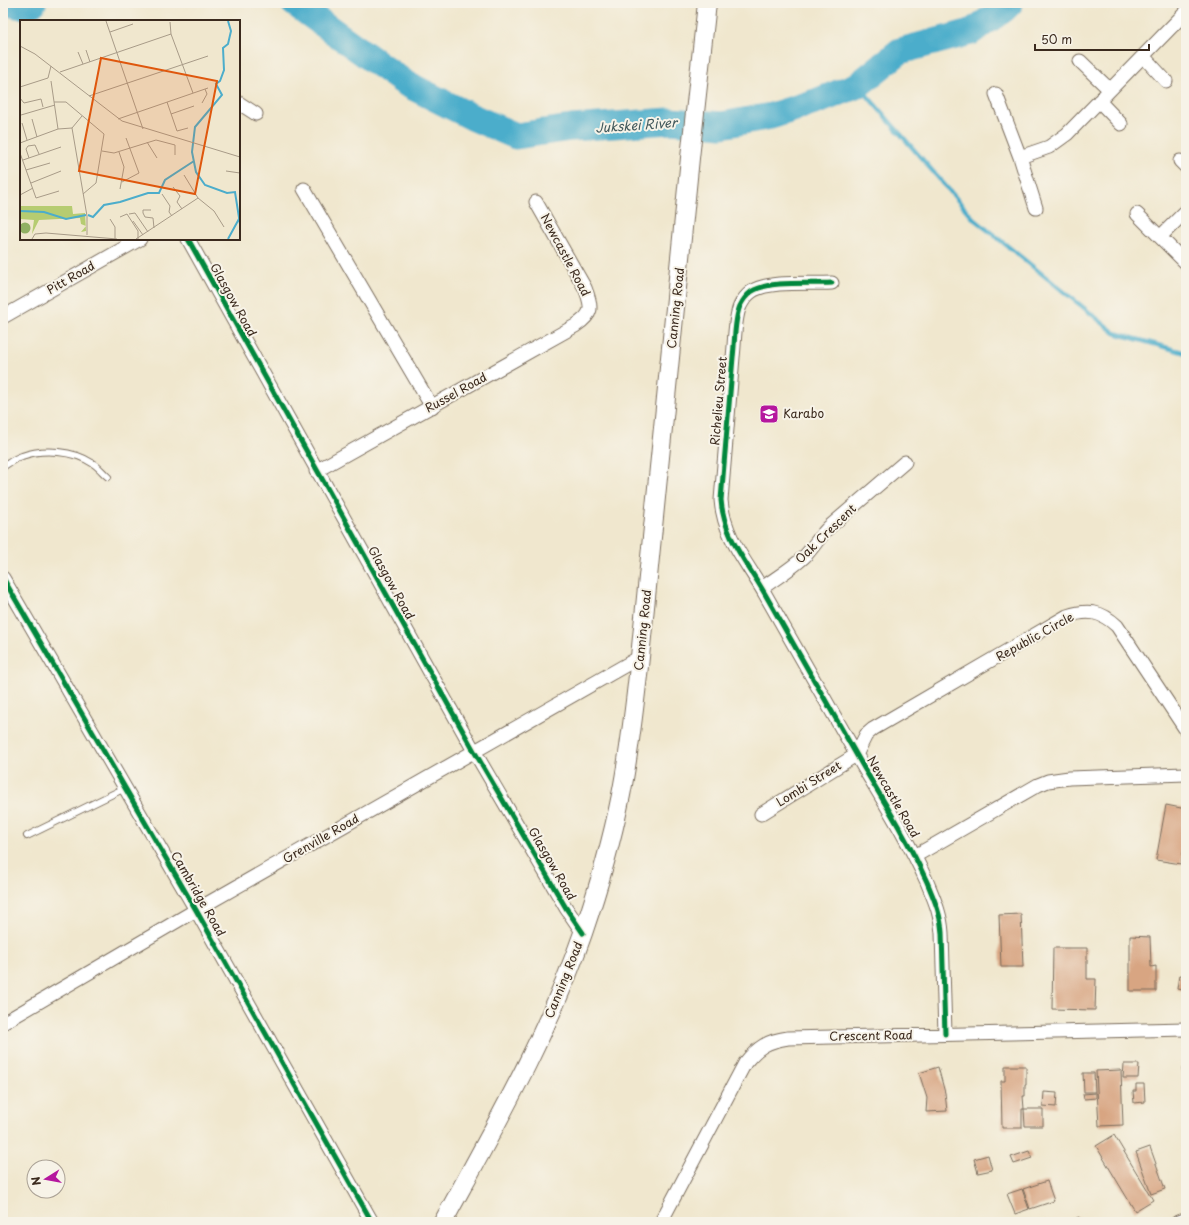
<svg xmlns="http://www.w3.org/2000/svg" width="1189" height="1225" font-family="'Playpen Sans',sans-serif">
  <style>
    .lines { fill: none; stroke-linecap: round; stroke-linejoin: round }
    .stream { stroke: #4cadcb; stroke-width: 4.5 }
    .river { stroke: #4cadcb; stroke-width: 27 }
    .building { fill: #d8a582 }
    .lane-casing { stroke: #7a6c5c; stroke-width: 8 }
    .street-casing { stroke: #7a6c5c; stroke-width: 15 }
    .secondary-casing { stroke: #7a6c5c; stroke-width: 20 }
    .lane { stroke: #fff; stroke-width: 6 }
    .street { stroke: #fff; stroke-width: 13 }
    .secondary { stroke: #fff; stroke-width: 18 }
    .cycleway-casing { stroke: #f7f3e8; stroke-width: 8 }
    .cycleway { stroke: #00873e; stroke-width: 5 }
    .labels { text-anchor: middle; stroke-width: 4; stroke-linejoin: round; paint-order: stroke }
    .street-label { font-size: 12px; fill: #3b2a1e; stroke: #f7f3e8 }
    .poi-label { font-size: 12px; fill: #3b2a1e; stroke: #f7f3e8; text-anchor: start }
    .water-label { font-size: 13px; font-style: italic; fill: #41585b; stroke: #f7f3e8 }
    .inset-river { fill: none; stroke: #4cadcb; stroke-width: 2 }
    .inset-road { fill: none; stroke: #a89b88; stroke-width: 1 }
    .view { fill: #df570d; fill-opacity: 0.15; stroke: #df570d; stroke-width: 2 }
    .inset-edge { fill: none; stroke: #3b2a1e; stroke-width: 2 }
  </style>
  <rect width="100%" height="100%" fill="#f7f3e8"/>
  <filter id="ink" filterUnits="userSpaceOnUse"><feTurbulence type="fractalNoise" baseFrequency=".025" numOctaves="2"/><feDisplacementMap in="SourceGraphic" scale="8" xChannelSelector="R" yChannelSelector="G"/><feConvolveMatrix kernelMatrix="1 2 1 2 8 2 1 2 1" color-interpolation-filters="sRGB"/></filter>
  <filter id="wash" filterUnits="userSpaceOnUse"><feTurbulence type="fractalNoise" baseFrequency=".012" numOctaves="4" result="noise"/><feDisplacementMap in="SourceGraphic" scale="16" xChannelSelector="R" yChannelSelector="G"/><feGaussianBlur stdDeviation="0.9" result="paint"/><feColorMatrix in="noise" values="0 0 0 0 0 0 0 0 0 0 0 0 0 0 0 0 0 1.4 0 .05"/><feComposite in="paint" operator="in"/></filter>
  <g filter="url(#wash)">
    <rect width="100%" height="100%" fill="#f0e7ce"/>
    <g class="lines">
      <path class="stream" d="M 858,85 L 974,219 L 1115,333 L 1186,353"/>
      <path class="river" d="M 11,3 C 17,6 27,7 33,3
        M 294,3 L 405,83 L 472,117 L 516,136 L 571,128 L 670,121 L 722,125 L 771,116 L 818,101 L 858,85 L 900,51 L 971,32 L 1003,10 L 1010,3"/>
    </g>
    <g id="blocks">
      <path class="building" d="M 1166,805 L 1186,809 L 1184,830 L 1186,830 L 1186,836 L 1181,864 L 1156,860 Z
        M 1021,914 L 1023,967 L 1001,967 L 999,915 Z
        M 1130,936 L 1150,937 L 1151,967 L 1156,966 L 1156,991 L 1130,991 Z
        M 1053,948 L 1087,948 L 1087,979 L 1096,979 L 1095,1010 L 1052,1009 Z
        M 1179,975 L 1186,976 L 1186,991 L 1177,989 Z
        M 1124,1064 L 1139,1064 L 1138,1078 L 1123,1078 Z
        M 1005,1066 L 1026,1066 L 1026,1085 L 1025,1085 L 1025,1096 L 1023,1096 L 1024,1109 L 1022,1109 L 1022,1128 L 1002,1128 L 1001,1081 L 1005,1081 Z
        M 938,1067 L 945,1093 L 947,1111 L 926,1112 L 927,1098 L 919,1073 Z
        M 1182,1068 L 1186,1068 L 1186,1091 L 1185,1091 Z
        M 1121,1070 L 1123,1125 L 1099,1126 L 1096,1071 Z
        M 1083,1073 L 1094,1073 L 1095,1092 L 1084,1092 Z
        M 1136,1084 L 1144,1084 L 1145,1102 L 1134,1103 L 1133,1091 L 1136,1091 Z
        M 1044,1092 L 1057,1093 L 1056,1107 L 1043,1106 Z
        M 1096,1093 L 1096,1098 L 1084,1099 L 1083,1094 Z
        M 1024,1109 L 1043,1109 L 1043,1126 L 1025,1126 Z
        M 1114,1135 L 1153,1200 L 1135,1211 L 1096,1146 Z
        M 1150,1147 L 1165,1189 L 1151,1194 L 1136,1152 Z
        M 1029,1151 L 1032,1158 L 1014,1164 L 1011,1157 Z
        M 988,1155 L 992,1170 L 978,1173 L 974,1159 Z
        M 1047,1181 L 1054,1201 L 1030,1209 L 1023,1189 Z
        M 1022,1189 L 1029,1209 L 1015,1214 L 1007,1194 Z
        M 1079,1217 L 1081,1222 L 1073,1222 L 1072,1220 Z"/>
    </g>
  </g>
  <g filter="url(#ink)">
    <use href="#blocks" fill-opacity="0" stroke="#7a6c5c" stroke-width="1"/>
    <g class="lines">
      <g class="lane-casing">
        <path id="lane" d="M 3,467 C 9,463 15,458 22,456 C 43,448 74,451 92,463 C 98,466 103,473 108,477
          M 27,836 L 125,788"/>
      </g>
      <g class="street-casing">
        <path id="street" d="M 1143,56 L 1166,81
          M 1080,61 L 1110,90
          M 996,94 L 1020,157 L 1036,208
          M 1099,101 L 1121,124
          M 239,103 L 256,114
          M 1020,157 L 1049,147 L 1067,134 L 1186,12
          M 1180,161 L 1186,167
          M 304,189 L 432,407
          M 1137,214 L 1186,263
          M 1160,237 L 1186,211
          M 188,239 L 474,751 L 566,908 L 583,933
          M 832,283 C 812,284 767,280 751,292 C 747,295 743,300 740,306 C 734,320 735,342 733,357 C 729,405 725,452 721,500 C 724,538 747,562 765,594 C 798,652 831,710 864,768 C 886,805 909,842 927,882 C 934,899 941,914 942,933 L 945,1034
          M 3,317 L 140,239
          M 316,471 L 575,326 C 593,314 593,308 585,288 L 536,202
          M 3,578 L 196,910 L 372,1222
          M 762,588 C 776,578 791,569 804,557 C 813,548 819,537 828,528 L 905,462
          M 761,814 L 856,755 L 866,735 L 873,729 L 1067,616 C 1088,609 1101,611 1117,626 L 1186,730
          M 915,856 L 1038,785 L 1048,781 L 1069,778 L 1186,774
          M 3,1023 L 196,910 L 640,657
          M 661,1222 L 745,1063 C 758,1047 767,1041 788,1038 L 1186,1029
          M 1178,1222 L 1186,1219"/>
      </g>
      <g class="secondary-casing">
        <path id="secondary" d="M 443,1222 C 494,1128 548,1034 583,933 C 598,889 612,840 621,795 C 630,750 635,703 640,657 L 690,158 L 707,3"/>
      </g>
      <use href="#lane" class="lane"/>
      <use href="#street" class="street"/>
      <use href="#secondary" class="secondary"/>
      <g class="cycleway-casing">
        <path id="cycleway" d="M 188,239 L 474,751 L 566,908 L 583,933
          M 832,283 C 812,284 767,280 751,292 C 747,295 743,300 740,306 C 734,320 735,342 733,357 C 729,405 725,452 721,500 C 724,538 747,562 765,594 C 798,652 831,710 864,768 C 886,805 909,842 927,882 C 934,899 941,914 942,933 L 945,1034
          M 3,578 L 196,910 L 372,1222"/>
      </g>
      <use href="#cycleway" class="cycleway"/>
    </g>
  </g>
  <defs>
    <g id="school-square" transform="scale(1)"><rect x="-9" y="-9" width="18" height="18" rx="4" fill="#b5179e" stroke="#f7f3e8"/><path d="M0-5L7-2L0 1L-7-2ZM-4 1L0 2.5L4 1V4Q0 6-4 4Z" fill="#fff"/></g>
  </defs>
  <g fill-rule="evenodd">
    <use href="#school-square" x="769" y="414"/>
  </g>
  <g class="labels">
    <g class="street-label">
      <text transform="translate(565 255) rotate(62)" y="4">Newcastle Road</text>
      <text transform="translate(71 278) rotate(-30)" y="4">Pitt Road</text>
      <text transform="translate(233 300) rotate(61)" y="4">Glasgow Road</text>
      <text transform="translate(676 308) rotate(-84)" y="4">Canning Road</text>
      <text transform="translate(456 393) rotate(-29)" y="4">Russel Road</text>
      <text transform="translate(719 401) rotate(-85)" y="4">Richelieu Street</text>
      <text transform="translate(826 534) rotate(-44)" y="4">Oak Crescent</text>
      <text transform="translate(391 583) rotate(61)" y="4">Glasgow Road</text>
      <text transform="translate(643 630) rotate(-84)" y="4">Canning Road</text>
      <text transform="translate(1035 637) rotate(-29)" y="4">Republic Circle</text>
      <text transform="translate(809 784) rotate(-32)" y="4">Lombi Street</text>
      <text transform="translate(893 797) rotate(60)" y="4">Newcastle Road</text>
      <text transform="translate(321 839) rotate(-30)" y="4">Grenville Road</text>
      <text transform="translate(552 864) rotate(60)" y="4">Glasgow Road</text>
      <text transform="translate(198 894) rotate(60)" y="4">Cambridge Road</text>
      <text transform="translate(564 980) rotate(-68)" y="4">Canning Road</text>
      <text transform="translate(871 1036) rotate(-1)" y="4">Crescent Road</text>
    </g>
    <g class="poi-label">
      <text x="783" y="418">Karabo</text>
    </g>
    <g class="water-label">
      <text transform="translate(636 125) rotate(-4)" y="5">Jukskei River</text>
    </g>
  </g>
  <g transform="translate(20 20)">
    <rect width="220" height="220" fill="#f0e7ce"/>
    <path d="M 0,186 L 52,186 L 53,194 L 65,193 L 66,211 L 61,212 L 66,206 L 61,204 L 60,198 L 19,200 L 12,214 L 14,200 L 0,199 Z" fill="#b6cc71"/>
    <path d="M-0.5 208a5.5 5.5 0 1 1 11 0a5.5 5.5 0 1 1-11 0Z" fill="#90b063"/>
    <path class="inset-river" d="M 208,1 L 211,11 L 208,24 L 203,28 L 204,50 L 200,61 L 196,64 L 202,75 L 175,107 L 172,132 L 176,152 L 185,165 L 207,173 L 215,172 L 220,204M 0,191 L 24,192 L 46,199 L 66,195M 68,195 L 73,197 L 84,185 L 100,182 L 128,173 L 139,173 L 145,160 L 174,141M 208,219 L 220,197"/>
    <path class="inset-road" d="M 86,1 L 123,109M 150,2 L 151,14M 90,12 L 113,4M 151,14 L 173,73M 0,26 L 15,34 L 102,101 L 220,137M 66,30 L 70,42M 58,32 L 63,44M 40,52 L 151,14M 31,61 L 38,109M 0,67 L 28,58 L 31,46M 69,76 L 188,36M 0,78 L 4,83 L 21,79 L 23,87M 34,82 L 46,82 L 84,114 L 76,163 L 63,174M 147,82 L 157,111 L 168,108M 182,83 L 187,74 L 185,69M 151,94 L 174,86M 1,95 L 35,85M 12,99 L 17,117M 98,99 L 188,68M 2,103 L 7,120M 52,108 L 67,196 L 67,215M 127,122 L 137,138M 0,123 L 38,109 L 52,108 L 62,96M 82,131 L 94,133 L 136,120 L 155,125 L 155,135M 99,132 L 104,147 L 100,169M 0,133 L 16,178 L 39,171M 9,138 L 6,129 L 8,126 L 15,125 L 19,134M 3,140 L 41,127M 6,150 L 30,143M 206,151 L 220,153M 164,155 L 178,178 L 194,191 L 204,207M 102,162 L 119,153 L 106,118M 11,163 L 41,151M 153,167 L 160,176 L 157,182 L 162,189M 142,174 L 150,186 L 149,192 L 152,196M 0,175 L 13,168M 131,190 L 123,190 L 123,193 L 125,197 L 133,198 L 134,208M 109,194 L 115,193 L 128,212M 100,197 L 107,194 L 118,211 L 118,219M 90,199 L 95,207 L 95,219M 113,201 L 123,215M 12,219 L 15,214 L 26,213 L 97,219M 116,219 L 178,178"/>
    <path class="view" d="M 81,38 L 197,61 L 175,174 L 59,151 Z"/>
    <rect width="220" height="220" class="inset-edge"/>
  </g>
  <rect width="1189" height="1225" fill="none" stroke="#f7f3e8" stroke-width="16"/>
  <g transform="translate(46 1179) rotate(259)"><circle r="19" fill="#f7f3e8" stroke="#aca397"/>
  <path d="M0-3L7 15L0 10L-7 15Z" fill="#b5179e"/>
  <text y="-6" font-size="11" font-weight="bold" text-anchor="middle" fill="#3b2a1e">N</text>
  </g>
  <path d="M1035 44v6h114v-6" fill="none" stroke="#3b2a1e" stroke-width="2"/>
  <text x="1041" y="44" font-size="12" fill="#3b2a1e" stroke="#f7f3e8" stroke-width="3" paint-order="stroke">50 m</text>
</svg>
